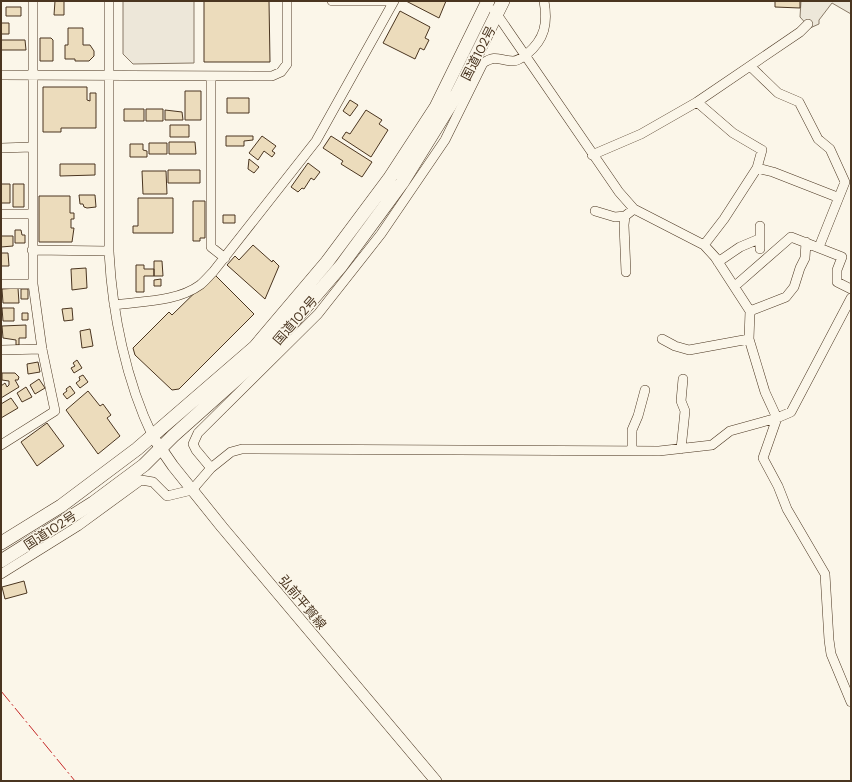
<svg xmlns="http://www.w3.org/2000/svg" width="852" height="782" font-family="'DM Sans','Noto Sans JP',sans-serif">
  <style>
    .parking { fill: #ede7d9; stroke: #887966 }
    .building { fill: #ecdcbc; stroke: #4a3520 }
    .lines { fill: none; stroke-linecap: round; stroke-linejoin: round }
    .minor-casing { stroke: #4a3520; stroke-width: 10 }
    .major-casing { stroke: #4a3520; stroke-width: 12 }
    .highway-casing { stroke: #4a3520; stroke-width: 14 }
    .minor { stroke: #fbf6e9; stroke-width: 9 }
    .major { stroke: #fbf6e9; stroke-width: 11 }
    .highway { stroke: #fbf6e9; stroke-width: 13 }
    .power { stroke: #c62828; stroke-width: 1; stroke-dasharray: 14 3 2 3; stroke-linecap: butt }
    .labels { text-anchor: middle; stroke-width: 3; stroke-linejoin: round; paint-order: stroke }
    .street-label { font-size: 13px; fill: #4a3520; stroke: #fbf6e9 }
  </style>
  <rect width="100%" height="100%" fill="#fbf6e9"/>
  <path class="parking" d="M 123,1 L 194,1 L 194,63 L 133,64 L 123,54 Z
    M 801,1 L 851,1 L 851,14 L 832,3 L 819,20 L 819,24 L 810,28 L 800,17 Z"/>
  <path class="building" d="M 55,1 L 64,1 L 64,15 L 54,15 Z
    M 204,1 L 269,1 L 270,62 L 204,62 Z
    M 406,1 L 446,1 L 439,18 Z
    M 775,1 L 800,1 L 800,8 L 775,7 Z
    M 6,7 L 21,7 L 21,16 L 6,16 Z
    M 400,11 L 430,27 L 425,38 L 429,40 L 424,50 L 420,48 L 415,59 L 383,43 Z
    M 1,23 L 9,23 L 9,34 L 1,34 Z
    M 68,28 L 83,28 L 83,45 L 90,45 L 94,51 L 94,56 L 89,61 L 75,61 L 75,59 L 65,59 L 65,45 L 68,45 Z
    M 40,38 L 51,38 L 53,40 L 53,61 L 40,61 Z
    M 1,40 L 25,40 L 26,50 L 1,50 Z
    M 43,87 L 87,87 L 87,100 L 90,101 L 90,93 L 96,93 L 96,128 L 61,128 L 61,132 L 43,132 Z
    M 185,91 L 201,91 L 201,120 L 185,120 Z
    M 227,98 L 249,98 L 249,113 L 227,113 Z
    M 350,100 L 358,105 L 350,116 L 343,111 Z
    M 124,109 L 144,109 L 144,121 L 124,121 Z
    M 146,109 L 163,109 L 163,121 L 146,121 Z
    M 165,110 L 182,112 L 183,120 L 165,120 Z
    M 366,110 L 382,120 L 379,124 L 388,130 L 371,157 L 342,138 L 346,132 L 350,134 Z
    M 170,125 L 189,125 L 189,137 L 170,137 Z
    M 226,136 L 253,136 L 253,140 L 244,141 L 244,146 L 226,146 Z
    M 262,136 L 276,146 L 272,151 L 275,153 L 272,157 L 264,151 L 258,160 L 249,153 Z
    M 331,136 L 372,162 L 362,177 L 341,164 L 343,161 L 323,148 Z
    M 169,142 L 195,142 L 196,154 L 169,154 Z
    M 149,143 L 167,143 L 167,154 L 149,154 Z
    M 130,144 L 143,144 L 143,150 L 147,151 L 147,157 L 130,157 Z
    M 249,159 L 259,167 L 254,173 L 248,169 Z
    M 308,163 L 320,172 L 314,180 L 311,178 L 304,189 L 302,188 L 298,192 L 291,187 Z
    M 60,164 L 95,164 L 95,175 L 60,176 Z
    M 168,170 L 200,170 L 200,183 L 168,183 Z
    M 142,171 L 166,171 L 167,194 L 143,194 Z
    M 1,184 L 10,184 L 10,203 L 1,203 Z
    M 13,184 L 24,184 L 24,207 L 13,207 Z
    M 79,195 L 95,195 L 96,207 L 87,208 L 84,207 L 83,204 L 80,204 Z
    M 39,196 L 70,196 L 70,213 L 74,213 L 74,219 L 71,219 L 71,228 L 74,228 L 72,242 L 39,242 Z
    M 138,198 L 173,198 L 173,233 L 133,233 L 133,226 L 138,226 Z
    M 193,201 L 205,201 L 205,238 L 200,238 L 200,241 L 193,241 Z
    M 223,215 L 235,215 L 235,223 L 223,223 Z
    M 15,230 L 21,230 L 22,235 L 25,235 L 25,243 L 15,243 Z
    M 1,236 L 13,236 L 13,246 L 1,247 Z
    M 253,245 L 272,262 L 273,260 L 279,266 L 265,299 L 227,265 L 235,256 L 239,260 Z
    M 1,253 L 8,253 L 9,266 L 1,266 Z
    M 154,261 L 162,261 L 163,276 L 154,276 Z
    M 136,265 L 144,265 L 144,269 L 154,269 L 154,276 L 144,276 L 144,292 L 136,292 Z
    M 86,268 L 87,288 L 72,290 L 71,269 Z
    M 214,274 L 254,314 L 179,389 L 172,390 L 135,355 L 133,348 L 169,312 L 172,315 Z
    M 161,279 L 161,286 L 154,286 L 154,280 Z
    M 18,288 L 19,303 L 3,303 L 2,289 Z
    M 21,289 L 28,289 L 28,299 L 21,299 Z
    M 2,308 L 14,308 L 14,321 L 3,321 Z
    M 72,308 L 73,320 L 64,321 L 62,309 Z
    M 22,313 L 28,313 L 28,320 L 22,320 Z
    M 26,325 L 26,338 L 19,338 L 19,345 L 16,345 L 16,340 L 3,338 L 2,326 Z
    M 90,329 L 93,346 L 82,348 L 80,331 Z
    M 77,360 L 82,368 L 74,373 L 71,368 L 75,366 L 73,363 Z
    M 38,362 L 40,372 L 28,374 L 27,364 Z
    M 2,373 L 15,373 L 19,377 L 18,380 L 15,380 L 19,387 L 1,398 L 1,386 L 5,383 L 7,387 L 9,385 L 9,381 L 2,380 Z
    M 83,375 L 88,382 L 80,388 L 76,383 L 80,380 L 79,377 Z
    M 39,379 L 45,388 L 35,394 L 30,385 Z
    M 70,386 L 75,393 L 67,399 L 63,394 L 67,391 L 66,389 Z
    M 26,387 L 32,397 L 22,402 L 17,393 Z
    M 88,391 L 100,406 L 103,404 L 111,415 L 107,418 L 120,436 L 98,454 L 66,410 Z
    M 11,398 L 18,408 L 1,418 L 1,404 Z
    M 47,423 L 64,446 L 37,466 L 21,442 Z
    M 24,581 L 27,593 L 5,599 L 2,587 Z"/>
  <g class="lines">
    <g class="minor-casing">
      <path id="minor" d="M 109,1 L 109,251 C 112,313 126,381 153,437
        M 332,1 L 394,1
        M 494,10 L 619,192 L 634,209 L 704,245 L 715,257 L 750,311 L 749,339 L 765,392 L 777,418 L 763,458 L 778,486 L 787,509 L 825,574 L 829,640 L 831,654 L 851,702
        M 750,66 L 778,93 L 799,102 L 818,139 L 830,149 L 845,182 L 819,247
        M 1,75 L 272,76 L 281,72 L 287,64 L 287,1
        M 211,76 L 211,247 L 225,258
        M 697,102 L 733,133 L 762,150 L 757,168
        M 1,148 L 32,147
        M 592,155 L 641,134 L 697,102 L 800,32 L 808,24
        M 595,211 L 615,217 L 625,216
        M 1,214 L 33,214
        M 760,226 L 760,249
        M 704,245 L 724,219 L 757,168 L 773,172 L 837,197
        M 32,250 L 109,251
        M 718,262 L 740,247 L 759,239
        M 626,272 L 624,225 L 625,216 L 634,209
        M 1,284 L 33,284
        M 735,286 L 791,237 L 842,257 L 837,270 L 837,282 L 851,289
        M 114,305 C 141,301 177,302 200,285 C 205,281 209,276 213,272 L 316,141 L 394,1
        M 750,311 L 786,297 L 794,287 L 800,268 L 805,258 L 806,242
        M 662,339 L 675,346 L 689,350 L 749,339
        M 1,350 L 42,349
        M 1,445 L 55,411 L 42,349 L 33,284 L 33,1
        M 681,449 L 685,411 L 681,401 L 683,379
        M 632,451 L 632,430 L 638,416 L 645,390
        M 211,468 L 196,450 L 193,444 L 198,433 L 318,314 L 381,234 L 445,140 L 483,63 C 497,54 499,61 513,61 C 518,61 523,57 527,54 C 545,39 548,23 544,1
        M 1,574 L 78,526 L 141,480 L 153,482 L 167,496 L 192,490 L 211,468 L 231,452 L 242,449 L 659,451 L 712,445 L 730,431 L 777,418 L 791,412 L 851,298"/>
    </g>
    <g class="major-casing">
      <path id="major" d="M 153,437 L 173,466 L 222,527 L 436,781"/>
    </g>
    <g class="highway-casing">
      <path id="highway" d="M 1,543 L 61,506 L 137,449 L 255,347 L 327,262 L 389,179 L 436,107 L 488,1
        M 1,561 L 93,503 L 144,465 L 173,436 L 268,351 L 341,266 L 402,183 L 457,94 L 503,1"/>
    </g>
    <use href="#minor" class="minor"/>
    <use href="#major" class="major"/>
    <use href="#highway" class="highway"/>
    <path class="power" d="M 1,691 L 75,781"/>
  </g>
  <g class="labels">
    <g class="street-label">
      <text transform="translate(478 53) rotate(-63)" y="5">国道102号</text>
      <text transform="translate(295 320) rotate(-49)" y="5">国道102号</text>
      <text transform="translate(50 530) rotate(-33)" y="5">国道102号</text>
      <text transform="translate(303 602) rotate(50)" y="5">弘前平賀線</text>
    </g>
  </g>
  <rect width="852" height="782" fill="none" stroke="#4a3520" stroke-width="4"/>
</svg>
